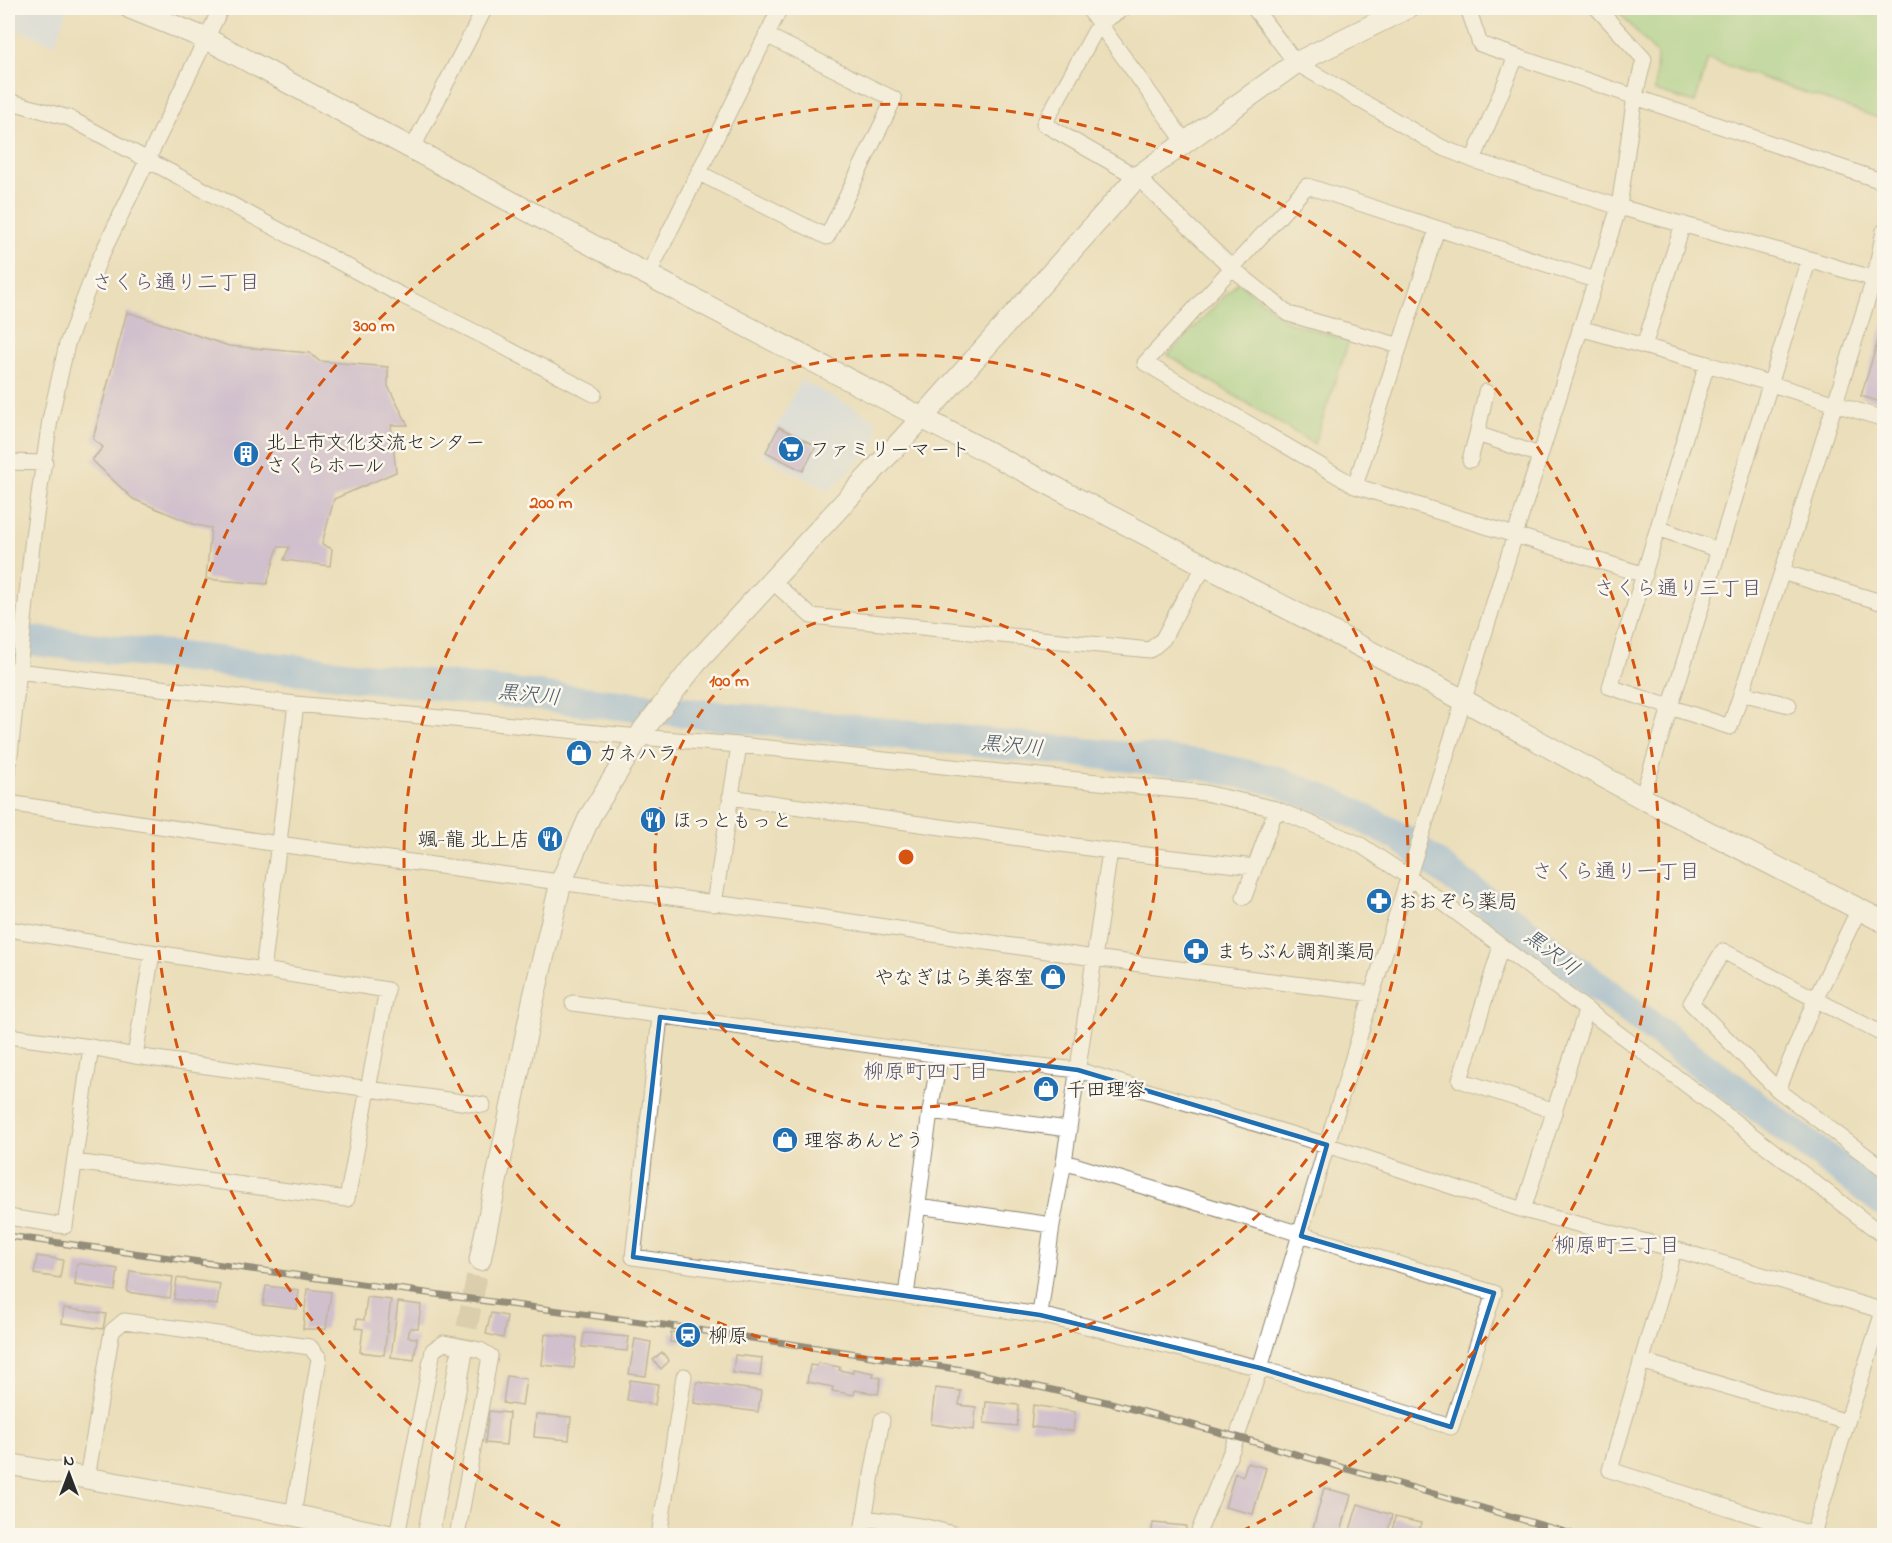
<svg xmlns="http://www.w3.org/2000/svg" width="1892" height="1543" font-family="'Indie Flower','Klee One',sans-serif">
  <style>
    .built { fill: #cadcf9 }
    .green { fill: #96d387; stroke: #607f59; stroke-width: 1.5 }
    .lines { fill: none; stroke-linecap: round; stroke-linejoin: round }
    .river { stroke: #79ace6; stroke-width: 30 }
    .building { fill: #af99e4 }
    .secondary-tunnel { stroke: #c5ba9d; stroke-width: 21; stroke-dasharray: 21 10; stroke-linecap: butt }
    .street-casing { stroke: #8b8472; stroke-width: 17 }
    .secondary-casing { stroke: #8b8472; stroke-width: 23 }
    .street { stroke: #fff; stroke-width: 15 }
    .secondary { stroke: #fff; stroke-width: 21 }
    .rail-casing { stroke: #2b2b2b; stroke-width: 7 }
    .rail { stroke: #fbf7ec; stroke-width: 4.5; stroke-dasharray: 14; stroke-linecap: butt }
    .marked { fill: none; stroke: #1f6fb2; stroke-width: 4.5; stroke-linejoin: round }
    .ring { fill: none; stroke: #d5540f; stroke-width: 3; stroke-dasharray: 10 8 }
    .labels { text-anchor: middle; stroke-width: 5; stroke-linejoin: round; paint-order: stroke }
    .poi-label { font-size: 20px; fill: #2b2b2b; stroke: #fbf7ec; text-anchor: start }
    .neighbourhood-label { font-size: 21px; fill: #59526c; stroke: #fbf7ec }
    .water-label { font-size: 21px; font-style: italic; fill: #46586c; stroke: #fbf7ec }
    .centre { fill: #d5540f; stroke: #fbf7ec; stroke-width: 3 }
    .ring-label { font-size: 18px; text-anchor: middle; font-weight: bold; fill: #d5540f; stroke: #fbf7ec; stroke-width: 5; stroke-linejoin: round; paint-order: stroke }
  </style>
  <rect width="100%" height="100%" fill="#fbf7ec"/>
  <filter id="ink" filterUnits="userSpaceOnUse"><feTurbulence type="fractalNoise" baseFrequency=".0167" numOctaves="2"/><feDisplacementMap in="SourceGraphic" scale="12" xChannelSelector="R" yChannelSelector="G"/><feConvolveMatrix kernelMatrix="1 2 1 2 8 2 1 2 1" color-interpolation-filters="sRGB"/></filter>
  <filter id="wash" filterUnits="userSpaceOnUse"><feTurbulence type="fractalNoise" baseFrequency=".008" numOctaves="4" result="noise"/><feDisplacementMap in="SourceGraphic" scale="24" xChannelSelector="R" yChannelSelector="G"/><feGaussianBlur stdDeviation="1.35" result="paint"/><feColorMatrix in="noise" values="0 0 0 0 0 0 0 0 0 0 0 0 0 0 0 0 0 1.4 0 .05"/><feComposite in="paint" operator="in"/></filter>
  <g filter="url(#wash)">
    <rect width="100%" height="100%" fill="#ebdeba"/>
    <path class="built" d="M 8,8 L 59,8 L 67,10 L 55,44 L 15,29 L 8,57 Z
      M 801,380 L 875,419 L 877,444 L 829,491 L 762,455 Z"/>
    <path class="green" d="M 1615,8 L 1884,8 L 1884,120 L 1708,59 L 1695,103 L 1655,91 L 1657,54 Z
      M 1238,282 L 1286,321 L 1349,341 L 1314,444 L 1168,355 Z"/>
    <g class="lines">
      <path class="river" d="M 8,638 L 729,717 L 1198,764 L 1277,781 L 1342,807 L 1403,839 L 1884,1202"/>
    </g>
    <g id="blocks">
      <path class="building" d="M 127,312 L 229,346 L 310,353 L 319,361 L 388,367 L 388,386 L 408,425 L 391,425 L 396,472 L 334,499 L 322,544 L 332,549 L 330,566 L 284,560 L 289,547 L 278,547 L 267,584 L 206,579 L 211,528 L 196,525 L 133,499 L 92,460 L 103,447 L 93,439 Z
        M 1884,321 L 1884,403 L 1861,396 Z
        M 779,427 L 816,446 L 803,471 L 766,452 Z
        M 37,1256 L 63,1260 L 60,1278 L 34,1274 Z
        M 77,1263 L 118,1269 L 115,1291 L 75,1285 Z
        M 130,1271 L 173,1277 L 170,1298 L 127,1292 Z
        M 177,1278 L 220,1284 L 217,1305 L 174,1299 Z
        M 266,1286 L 299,1290 L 297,1309 L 263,1305 Z
        M 307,1289 L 331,1292 L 326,1329 L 303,1329 Z
        M 367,1297 L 391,1300 L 384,1355 L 360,1352 L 363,1329 L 356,1328 L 357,1319 L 364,1320 Z
        M 8,1298 L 13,1299 L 9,1323 L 8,1323 Z
        M 398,1302 L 421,1305 L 418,1328 L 410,1328 L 408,1337 L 417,1338 L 414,1360 L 391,1357 Z
        M 64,1308 L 106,1314 L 103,1329 L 62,1323 Z
        M 491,1313 L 507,1316 L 503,1338 L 486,1334 Z
        M 671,1332 L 682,1333 L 681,1343 L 670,1342 Z
        M 584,1333 L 629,1337 L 627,1351 L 582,1347 Z
        M 545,1334 L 577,1338 L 574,1368 L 542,1365 Z
        M 635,1339 L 651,1342 L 646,1376 L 629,1374 Z
        M 662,1352 L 669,1361 L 661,1369 L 653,1360 Z
        M 735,1355 L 762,1358 L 760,1376 L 733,1373 Z
        M 818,1363 L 840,1367 L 839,1370 L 853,1373 L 853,1369 L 874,1373 L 873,1376 L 881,1378 L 878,1394 L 855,1390 L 854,1395 L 832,1391 L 833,1387 L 807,1382 L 810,1365 L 817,1366 Z
        M 507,1376 L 526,1379 L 522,1406 L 503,1403 Z
        M 630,1380 L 658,1384 L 655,1405 L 627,1400 Z
        M 697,1382 L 761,1391 L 758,1412 L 694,1403 Z
        M 935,1388 L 961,1391 L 959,1405 L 976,1407 L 974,1430 L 931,1424 Z
        M 986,1402 L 1019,1405 L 1017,1426 L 984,1423 Z
        M 1033,1405 L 1075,1412 L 1073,1431 L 1031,1427 Z
        M 489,1411 L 509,1413 L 506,1445 L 485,1443 Z
        M 536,1414 L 571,1417 L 569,1440 L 534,1437 Z
        M 1247,1463 L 1266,1468 L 1253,1514 L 1225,1507 L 1235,1473 L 1243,1476 Z
        M 1324,1488 L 1351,1495 L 1340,1536 L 1311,1536 Z
        M 1358,1504 L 1392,1515 L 1387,1536 L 1358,1536 L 1349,1533 Z
        M 1395,1517 L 1421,1523 L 1418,1536 L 1391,1536 Z
        M 1153,1523 L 1186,1526 L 1185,1536 L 1151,1536 Z"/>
    </g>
  </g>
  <g filter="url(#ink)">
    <use href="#blocks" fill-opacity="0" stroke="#8b8472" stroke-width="1.5"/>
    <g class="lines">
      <path class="secondary-tunnel" d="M 461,1358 L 480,1260"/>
      <g class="street-casing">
        <path id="street" d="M 1088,8 L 1185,142
          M 1124,8 L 1099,24 L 1044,124 L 1137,177 L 1232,268 L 1289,314 L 1400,346
          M 1254,8 L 1296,63 L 1441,147 L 1473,160 L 1619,207 L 1809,259 L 1884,282
          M 1468,8 L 1480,44 L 1884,182
          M 8,101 L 69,118 L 399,294 L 483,336 L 594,394
          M 412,149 L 485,8
          M 1473,160 L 1516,57
          M 699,173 L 827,237 L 894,99 L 766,35
          M 648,275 L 780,8
          M 1595,280 L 1307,186 L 1145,363 L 1355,486 L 1645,575
          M 1580,328 L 1707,364 L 1884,419
          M 1644,346 L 1683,224
          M 1707,364 L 1610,687 L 1730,727 L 1782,572 L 1874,279 L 1884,231
          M 1486,392 L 1477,434 L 1540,455
          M 1470,460 L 1477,434
          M 8,462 L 45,463
          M 1355,486 L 1437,229
          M 1658,528 L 1718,550
          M 1782,572 L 1884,603
          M 772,581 L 811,616 L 1150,650 L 1163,639 L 1186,595 L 1205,567
          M 8,670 L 296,704 L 639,737 L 739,745 L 1205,793 L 1276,809 L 1359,844 L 1410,878 L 1654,1060 L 1884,1236
          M 1741,693 L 1789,705
          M 8,774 L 33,536 L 50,420 L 67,344 L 99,260 L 221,8
          M 730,797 L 1110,851 L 1255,867
          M 1642,798 L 1809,259
          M 8,803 L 278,844 L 818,917 L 1094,958 L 1372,994
          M 1244,897 L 1276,809
          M 714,904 L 739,745
          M 8,929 L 387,990 L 347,1199 L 75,1162
          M 1501,946 L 1460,1080 L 1555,1111
          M 263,971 L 296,704
          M 573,1003 L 940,1055 L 1078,1070 L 1327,1145 L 1523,1210 L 1674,1249 L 1884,1311
          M 660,1017 L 633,1257 L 1040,1315 L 1260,1368 L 1451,1427 L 1494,1293 L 1064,1162
          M 1884,1035 L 1723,951 L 1691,1003 L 1778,1090 L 1884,1169
          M 8,1036 L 91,1047 L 135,1056 L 483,1105
          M 135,1056 L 152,953
          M 1778,1090 L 1816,998 L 1859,909
          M 930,1111 L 1068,1129
          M 918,1206 L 1052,1225
          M 1523,1210 L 1586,1011
          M 8,1217 L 65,1226 L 91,1047
          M 1674,1249 L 1610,1470 L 1817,1536
          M 906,1296 L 930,1111 L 940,1055
          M 1040,1315 L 1052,1225 L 1064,1162 L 1110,851
          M 1641,1361 L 1847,1422
          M 87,1478 L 112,1331 L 124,1321 L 310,1347 L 319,1358 L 293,1515
          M 865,1518 L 926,1527 L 961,1536
          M 1813,1534 L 1847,1422 L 1884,1309
          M 397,1536 L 433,1350 L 444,1343 L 480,1350 L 490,1356 L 457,1536
          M 659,1536 L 684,1376
          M 861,1536 L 882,1420
          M 1197,1536 L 1237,1437 L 1260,1368 L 1372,994 L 1515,535 L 1619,207 L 1635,96 L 1644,59 L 1597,8"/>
      </g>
      <g class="secondary-casing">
        <path id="secondary" d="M 130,8 L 207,39 L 648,275 L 1465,701 L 1642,798 L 1884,922
          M 480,1260 L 533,1001 L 561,882 L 590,816 L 644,729 L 696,663 L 923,417 L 1137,177 L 1296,63 L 1407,8
          M 8,1464 L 293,1515 L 391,1536
          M 428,1536 L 461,1358"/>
      </g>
      <use href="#street" class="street"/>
      <use href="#secondary" class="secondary"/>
      <g class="rail-casing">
        <path id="rail" d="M 8,1236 L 685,1328 L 963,1370 L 1111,1403 L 1237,1437 L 1579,1536"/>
      </g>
      <use href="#rail" class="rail"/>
    </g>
  </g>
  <path d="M0 0H1892V1543H0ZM 660,1017 L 1078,1070 L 1327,1145 L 1301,1236 L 1494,1293 L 1451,1427 L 1260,1368 L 1040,1315 L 633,1257 Z" fill="#ebdeba" fill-opacity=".55" fill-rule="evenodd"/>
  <path class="marked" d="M 660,1017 L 1078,1070 L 1327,1145 L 1301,1236 L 1494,1293 L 1451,1427 L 1260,1368 L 1040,1315 L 633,1257 Z"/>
  <g class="ring">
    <circle cx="906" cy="857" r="251"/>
    <circle cx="906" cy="857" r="502"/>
    <path d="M576 1534A753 753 0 1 1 1236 1534"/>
  </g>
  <defs>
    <g id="supermarket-disc" transform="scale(1.35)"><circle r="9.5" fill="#1f6fb2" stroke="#fbf7ec"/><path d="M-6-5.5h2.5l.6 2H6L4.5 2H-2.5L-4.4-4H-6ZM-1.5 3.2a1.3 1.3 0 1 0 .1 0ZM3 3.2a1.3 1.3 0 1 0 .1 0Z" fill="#fff"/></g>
    <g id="building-disc" transform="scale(1.35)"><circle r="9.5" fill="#1f6fb2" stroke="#fbf7ec"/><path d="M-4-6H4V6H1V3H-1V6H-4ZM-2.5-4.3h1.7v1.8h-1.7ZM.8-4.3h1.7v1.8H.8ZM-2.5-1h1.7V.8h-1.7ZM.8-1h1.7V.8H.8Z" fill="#fff"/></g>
    <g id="shop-disc" transform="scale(1.35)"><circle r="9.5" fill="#1f6fb2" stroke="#fbf7ec"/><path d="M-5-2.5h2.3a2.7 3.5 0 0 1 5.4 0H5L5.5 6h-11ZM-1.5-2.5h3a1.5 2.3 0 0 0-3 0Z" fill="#fff"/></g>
    <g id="restaurant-disc" transform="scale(1.35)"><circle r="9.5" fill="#1f6fb2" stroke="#fbf7ec"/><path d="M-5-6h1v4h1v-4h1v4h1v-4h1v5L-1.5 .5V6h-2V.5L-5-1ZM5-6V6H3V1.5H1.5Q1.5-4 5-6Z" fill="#fff"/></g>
    <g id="pharmacy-disc" transform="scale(1.35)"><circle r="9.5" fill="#1f6fb2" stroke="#fbf7ec"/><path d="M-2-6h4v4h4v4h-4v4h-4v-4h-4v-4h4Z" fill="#fff"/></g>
    <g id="station-disc" transform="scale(1.35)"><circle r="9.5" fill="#1f6fb2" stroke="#fbf7ec"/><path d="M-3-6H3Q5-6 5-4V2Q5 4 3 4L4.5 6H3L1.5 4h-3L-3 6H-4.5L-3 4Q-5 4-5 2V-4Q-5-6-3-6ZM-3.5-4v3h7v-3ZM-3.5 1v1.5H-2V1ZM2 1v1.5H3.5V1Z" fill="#fff"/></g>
  </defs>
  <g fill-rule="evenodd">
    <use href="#supermarket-disc" x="791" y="449"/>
    <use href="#building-disc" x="246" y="454"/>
    <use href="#shop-disc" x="579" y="753"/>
    <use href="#restaurant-disc" x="653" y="820"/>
    <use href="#restaurant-disc" x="550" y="839"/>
    <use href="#pharmacy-disc" x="1379" y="901"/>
    <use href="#pharmacy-disc" x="1196" y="951"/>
    <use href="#shop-disc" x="1053" y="977"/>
    <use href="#shop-disc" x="1046" y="1089"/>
    <use href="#shop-disc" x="785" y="1140"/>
    <use href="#station-disc" x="688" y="1335"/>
  </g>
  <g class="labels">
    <g class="poi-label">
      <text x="266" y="449">北上市文化交流センター<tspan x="266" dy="23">さくらホール</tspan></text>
      <text x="810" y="456">ファミリーマート</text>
      <text x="598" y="760">カネハラ</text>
      <text x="672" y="827">ほっともっと</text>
      <text x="530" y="846" text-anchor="end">颯-龍 北上店</text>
      <text x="1398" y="908">おおぞら薬局</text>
      <text x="1216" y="958">まちぶん調剤薬局</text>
      <text x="1034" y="984" text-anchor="end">やなぎはら美容室</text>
      <text x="1066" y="1096">千田理容</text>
      <text x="804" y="1147">理容あんどう</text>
      <text x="708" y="1342">柳原</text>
    </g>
    <g class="neighbourhood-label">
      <text x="176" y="289">さくら通り二丁目</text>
      <text x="1678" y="595">さくら通り三丁目</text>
      <text x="1616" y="878">さくら通り一丁目</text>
      <text x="926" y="1078">柳原町四丁目</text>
      <text x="1617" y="1252">柳原町三丁目</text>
    </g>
    <g class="water-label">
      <text transform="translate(529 694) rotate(6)" y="7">黒沢川</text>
      <text transform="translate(1012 745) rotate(6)" y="7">黒沢川</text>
      <text transform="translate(1552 952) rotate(37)" y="7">黒沢川</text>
    </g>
  </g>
  <circle cx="906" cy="857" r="9" class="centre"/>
  <g class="ring-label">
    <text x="374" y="331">300 m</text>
    <text x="551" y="508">200 m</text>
    <text x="729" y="686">100 m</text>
  </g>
  <rect width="1892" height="1543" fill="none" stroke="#fbf7ec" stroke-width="30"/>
  <g transform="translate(69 1474)" stroke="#fbf7ec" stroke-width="4.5" paint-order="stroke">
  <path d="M0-4.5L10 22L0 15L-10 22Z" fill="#2b2b2b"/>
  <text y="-9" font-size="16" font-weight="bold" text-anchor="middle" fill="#2b2b2b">N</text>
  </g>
</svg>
